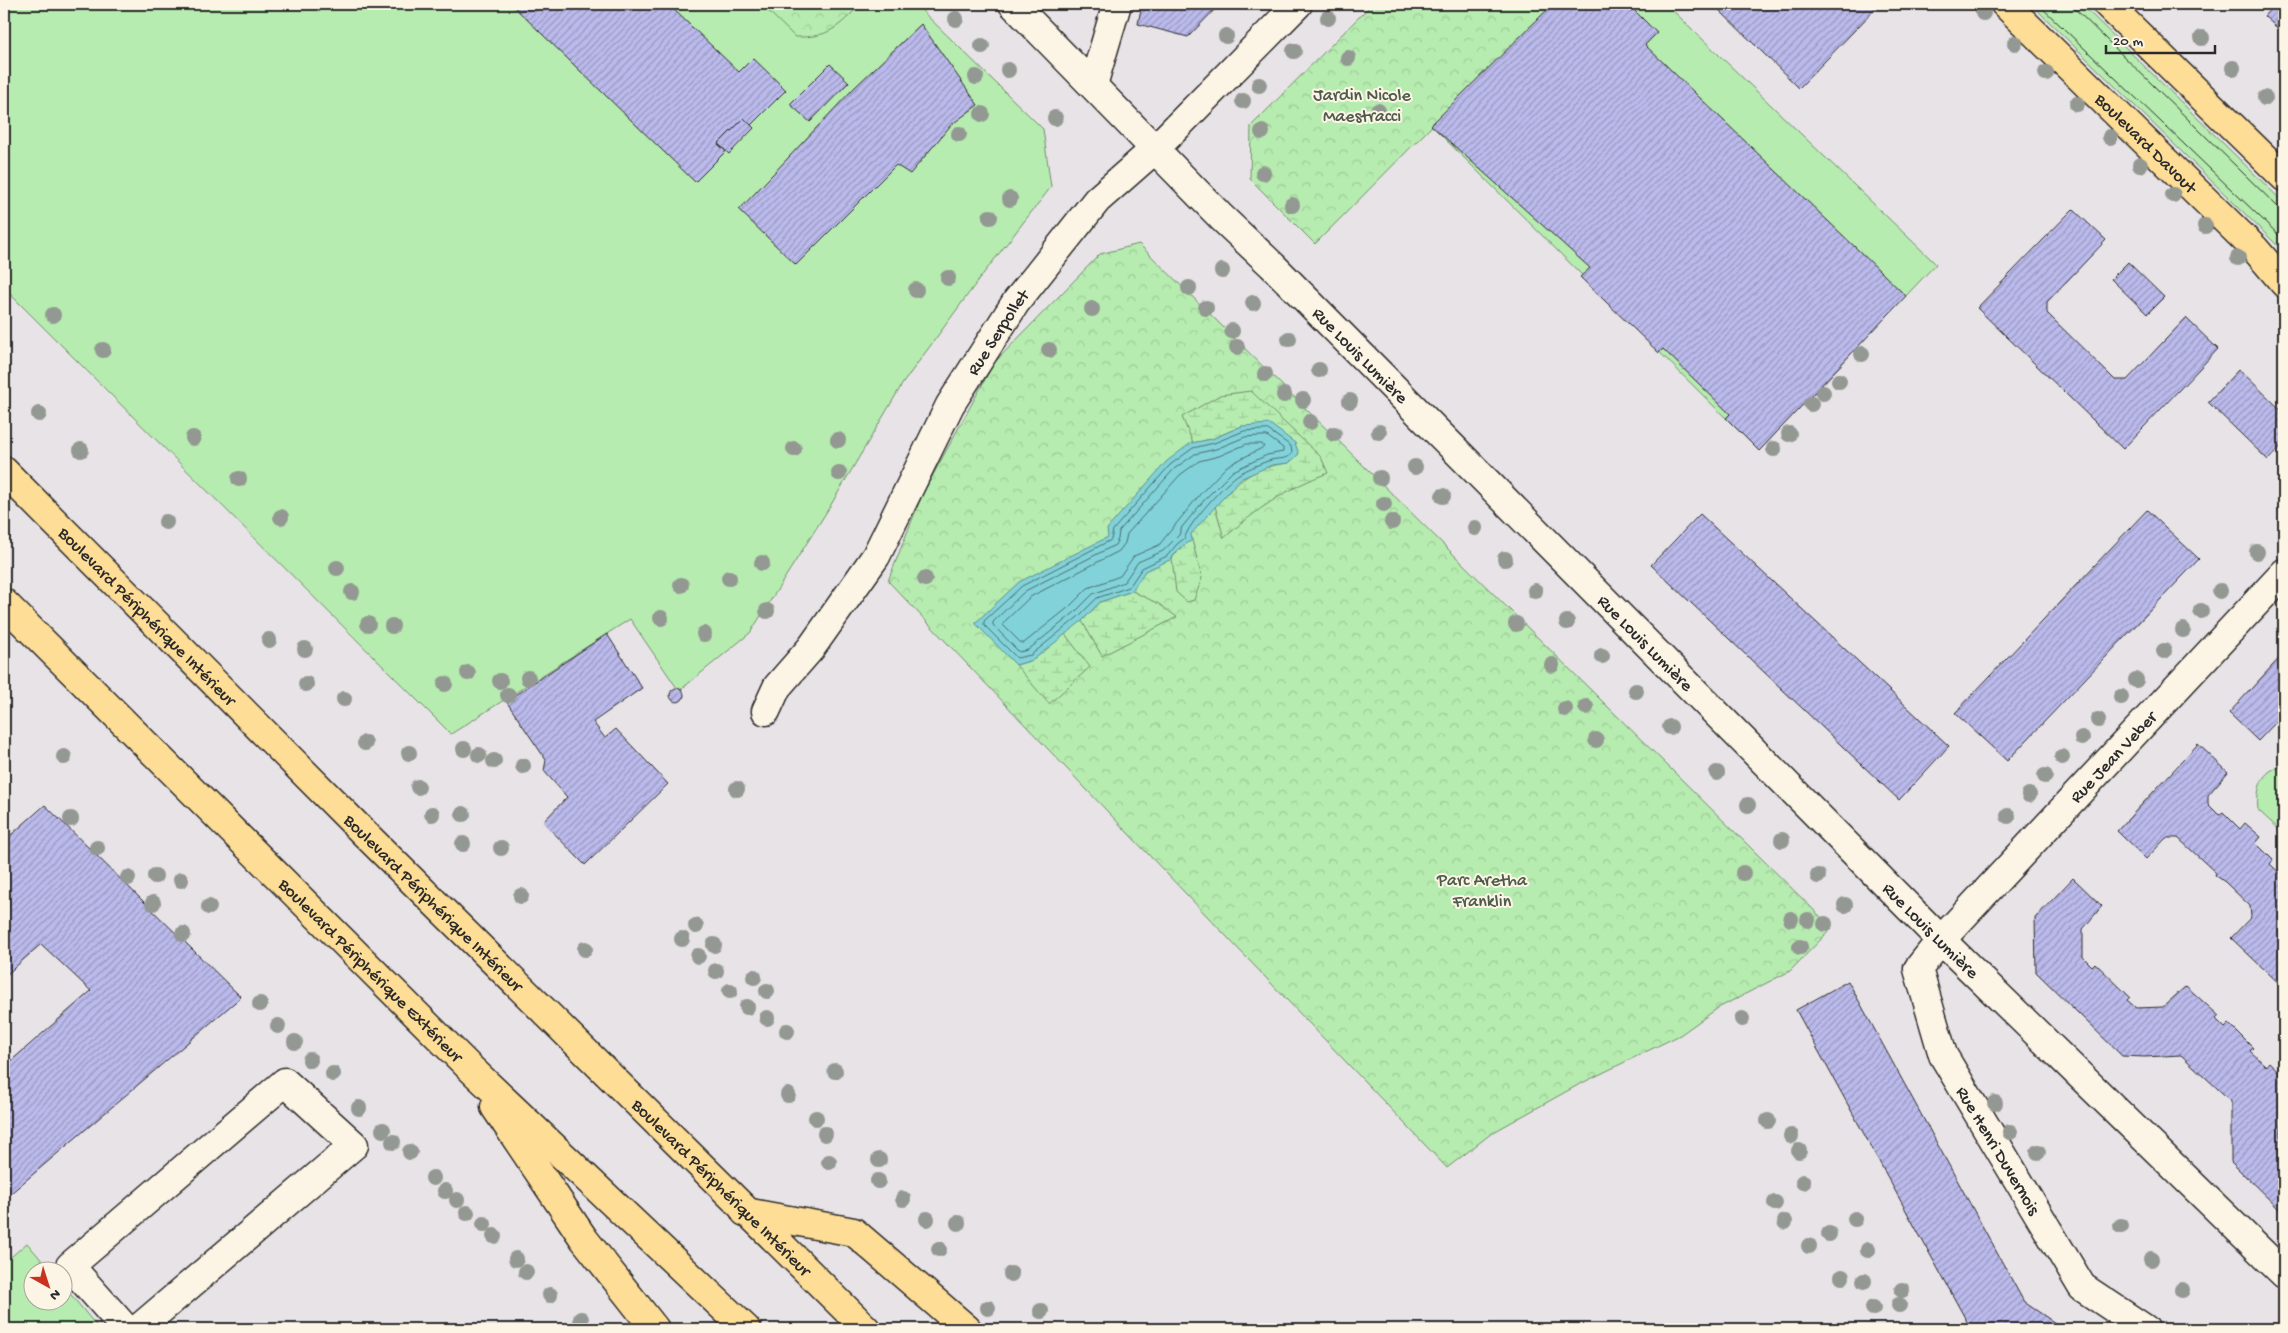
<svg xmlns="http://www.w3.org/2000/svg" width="2288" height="1333" font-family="'Gochi Hand',sans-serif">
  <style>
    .grass { fill: #b6ecaf; stroke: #708c6d }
    .forest { fill: url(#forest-crowns); stroke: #708c6d }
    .wetland { fill: url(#wetland-marsh); stroke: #708c6d }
    .water { fill: #81d2d9; stroke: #5f8f93 }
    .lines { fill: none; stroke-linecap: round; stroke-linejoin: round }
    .shore { stroke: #4d6e71; stroke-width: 1 }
    .building { fill: url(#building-hatch); stroke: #2b2b2b }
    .minor-casing { stroke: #2b2b2b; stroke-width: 31 }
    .major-casing { stroke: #2b2b2b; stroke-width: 31 }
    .highway-casing { stroke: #2b2b2b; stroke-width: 31 }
    .minor { stroke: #fcf5e5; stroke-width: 28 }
    .major { stroke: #fedd96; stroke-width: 28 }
    .highway { stroke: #fedd96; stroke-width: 28 }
    .tram { stroke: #2b2b2b; stroke-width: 1 }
    .tree { fill: #939892 }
    .labels { text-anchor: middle; stroke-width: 4; stroke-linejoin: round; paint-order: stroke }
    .park-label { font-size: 18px; fill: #4e5b4c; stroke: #fcf5e5 }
    .street-label { font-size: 18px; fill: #2b2b2b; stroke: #fcf5e5 }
  </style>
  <defs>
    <pattern id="forest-crowns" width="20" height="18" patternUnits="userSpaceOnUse" patternTransform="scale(1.25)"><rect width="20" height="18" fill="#b6ecaf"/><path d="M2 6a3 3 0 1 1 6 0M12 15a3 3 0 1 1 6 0" fill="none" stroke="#9dcb97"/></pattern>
    <pattern id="wetland-marsh" width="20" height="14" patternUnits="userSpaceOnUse" patternTransform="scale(1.25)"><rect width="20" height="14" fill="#b6ecaf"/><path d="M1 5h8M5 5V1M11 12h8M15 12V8" fill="none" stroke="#9dcb97"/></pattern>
    <pattern id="building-hatch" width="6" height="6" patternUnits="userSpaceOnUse" patternTransform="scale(1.25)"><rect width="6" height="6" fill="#bbbaec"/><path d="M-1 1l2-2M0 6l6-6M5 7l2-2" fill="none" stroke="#9897bf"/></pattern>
  </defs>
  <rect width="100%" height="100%" fill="#e8e3e7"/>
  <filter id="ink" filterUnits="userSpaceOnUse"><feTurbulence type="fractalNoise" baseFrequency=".02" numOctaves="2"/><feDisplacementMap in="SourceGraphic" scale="10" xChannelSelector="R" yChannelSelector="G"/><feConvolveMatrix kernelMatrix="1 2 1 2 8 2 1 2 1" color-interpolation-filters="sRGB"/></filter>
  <g filter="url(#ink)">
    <path class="grass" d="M 4,4 L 915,4 L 1043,129 L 1051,187 L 980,278 L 903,383 L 829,508 L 750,633 L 679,691 L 630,619 L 451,734 L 4,288 Z
      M 1553,4 L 1666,4 L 1936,264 L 1759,451 L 1431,125 Z
      M 2031,4 L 2081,4 L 2284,203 L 2284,252 Z
      M 2284,766 L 2284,834 L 2258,810 C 2256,789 2261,769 2284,766 Z
      M 27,1243 L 50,1270 L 32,1270 L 32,1300 L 62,1300 L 63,1285 L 99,1329 L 4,1329 L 4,1263 Z"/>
    <path class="forest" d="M 761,4 L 861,4 C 838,27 829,38 795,37 Z
      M 1372,4 L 1553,4 L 1315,244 L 1250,179 L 1251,126 Z
      M 1139,244 L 1832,928 L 1790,971 L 1718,1008 L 1680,1035 L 1578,1085 L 1492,1133 L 1447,1168 L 888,581 L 922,495 L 994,363 L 1100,254 Z"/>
    <path class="wetland" d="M 1251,391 L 1321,457 L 1328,473 C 1288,487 1256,510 1224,538 L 1215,506 C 1240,480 1252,467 1289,463 L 1242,426 L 1212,439 L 1193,443 L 1182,417 L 1220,395 Z
      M 1192,540 L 1202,578 L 1194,600 L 1187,602 L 1176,592 L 1172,558 L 1180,548 Z
      M 1132,591 L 1159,604 L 1177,617 L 1102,656 L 1082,621 L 1100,602 Z
      M 1065,634 L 1090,667 L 1049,704 L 1016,665 L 1033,660 Z"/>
    <path class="water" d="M 1270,424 L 1295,443 L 1299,454 L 1289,463 L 1272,465 L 1240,479 L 1191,534 L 1192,540 L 1180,548 L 1170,560 L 1145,571 L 1132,591 L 1100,602 L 1082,621 L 1033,660 L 1016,665 L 975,623 L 1019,582 L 1108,537 L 1107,529 L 1167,461 L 1191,443 L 1212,439 L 1242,426 Z"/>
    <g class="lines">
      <path class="shore" d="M 1268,430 L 1291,446 L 1292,454 C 1285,460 1279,458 1271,460 C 1261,463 1248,469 1239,474 C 1227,481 1186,526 1185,538 L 1177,544 L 1167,556 L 1142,568 L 1129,587 L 1097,598 L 1078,617 L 1031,655 L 1017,658 L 984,625 L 984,621 L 1022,586 L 1111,540 L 1113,530 L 1170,465 L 1193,448 L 1214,443 L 1244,431 Z
        M 1267,436 L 1283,448 L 1283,452 L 1267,455 L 1233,471 L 1206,498 L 1182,527 L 1179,535 L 1163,551 L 1138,562 L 1124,582 L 1093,594 L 1074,613 L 1028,650 L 1019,652 L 993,625 L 993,622 L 1025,591 L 1115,545 L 1118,539 L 1119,531 L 1174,469 L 1195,454 L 1216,449 L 1245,437 Z
        M 1247,444 L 1262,444 L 1264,447 L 1227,466 L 1201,493 L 1159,545 L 1134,556 L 1120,576 L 1088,588 L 1069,607 L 1024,643 L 1021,643 L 1003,625 L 1004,622 L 1030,597 L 1119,551 L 1125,543 L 1127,534 L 1180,475 L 1199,461 L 1219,456 Z"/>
    </g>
    <path class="building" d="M 511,4 L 668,4 L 739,72 L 753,58 L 786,90 L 751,125 L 744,118 L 718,144 L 726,151 L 695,182 Z
      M 1142,4 L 1220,4 L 1188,37 L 1138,24 Z
      M 1553,4 L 1628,4 L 1657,33 L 1645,45 L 1906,296 L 1759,451 L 1726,418 L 1730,414 L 1663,349 L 1659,353 L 1580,277 L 1590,268 L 1431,125 Z
      M 1713,4 L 1880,4 L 1799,88 Z
      M 2275,4 L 2284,4 L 2284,34 L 2264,16 Z
      M 921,24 L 978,105 L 951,125 L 910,174 L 896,165 L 796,265 L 739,210 L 854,88 Z
      M 830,64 L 849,82 L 810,122 L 790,104 Z
      M 744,118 L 754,128 L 729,154 L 718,144 Z
      M 2073,209 L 2106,240 L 2047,302 L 2047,313 L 2115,380 L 2127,380 L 2186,318 L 2218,349 L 2123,449 L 1977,308 Z
      M 2128,262 L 2164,297 L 2147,314 L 2111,279 Z
      M 2239,369 L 2284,413 L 2284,443 L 2268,460 L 2208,402 Z
      M 2147,510 L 2199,559 L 2007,761 L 1955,713 Z
      M 1700,514 L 1949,746 L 1899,800 L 1651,565 Z
      M 607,634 L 642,688 L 593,722 L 605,738 L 616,729 L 668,784 L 585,865 L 543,822 L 567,797 L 544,771 L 546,760 L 506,701 Z
      M 2284,653 L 2284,720 L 2278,720 L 2258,741 L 2229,713 Z
      M670 695a7 7 0 1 1 14 0a7 7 0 1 1-14 0Z
      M 2198,744 L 2228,772 L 2208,795 L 2208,804 L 2219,815 L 2223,812 L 2240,829 L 2245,823 L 2261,837 L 2256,843 L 2273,860 L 2270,864 L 2284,877 L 2284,988 L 2231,938 L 2251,917 L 2250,906 L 2225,882 L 2215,875 L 2216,873 L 2178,838 L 2166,838 L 2146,859 L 2117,831 Z
      M 45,805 L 241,997 L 4,1199 L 4,1067 L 91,991 L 41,944 L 4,977 L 4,841 Z
      M 2073,878 L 2102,906 L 2083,929 L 2083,957 L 2092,966 L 2095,963 L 2130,997 L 2127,1000 L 2136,1008 L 2163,1007 L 2186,986 L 2219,1016 L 2216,1019 L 2225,1028 L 2229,1024 L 2253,1048 L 2250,1051 L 2266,1066 L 2269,1062 L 2284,1076 L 2284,1115 L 2281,1118 L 2281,1148 L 2284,1151 L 2284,1214 L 2231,1162 L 2231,1101 L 2181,1055 L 2145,1057 L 2122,1056 L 2036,972 L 2035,918 Z
      M 1848,981 L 2024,1302 L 2064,1329 L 1971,1329 L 1796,1010 Z"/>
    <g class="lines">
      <g class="minor-casing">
        <g id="minor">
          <path id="s1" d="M 1013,4 L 1222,218 L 1272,265 L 1941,940 L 2284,1274"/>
          <path d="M 1093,85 L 1117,4"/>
          <path id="s2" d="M 766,711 L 777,687 L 811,648 L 876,556 L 950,405 L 1016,302 L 1097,200 L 1155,149 L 1298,4"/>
          <path d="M 126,1329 L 70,1266 L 285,1082 L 354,1145 L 138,1329"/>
          <path id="s3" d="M 2145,1329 L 2082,1287 L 1943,1055 L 1918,969 L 1941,940 L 2284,573"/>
        </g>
      </g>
      <g class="major-casing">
        <g id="major">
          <path id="s4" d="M 2005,4 L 2255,249 L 2284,283"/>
          <path d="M 2107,4 L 2284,177"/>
        </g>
      </g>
      <g class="highway-casing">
        <g id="highway">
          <path id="s5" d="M 4,471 L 358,827 L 866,1329"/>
          <path id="s6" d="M 4,603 L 468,1066 L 746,1329"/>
          <path d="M 495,1107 L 584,1239 L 655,1329"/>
          <path d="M 745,1212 L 854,1232 L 967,1329"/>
        </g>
      </g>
      <use href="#minor" class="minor"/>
      <use href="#major" class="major"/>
      <use href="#highway" class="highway"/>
      <path class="tram" d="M 2038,4 L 2284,240
        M 2070,4 L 2284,213"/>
    </g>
    <g class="tree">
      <circle cx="1983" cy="13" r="8"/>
      <circle cx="1328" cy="18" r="8"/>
      <circle cx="956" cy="19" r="8"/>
      <circle cx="1226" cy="36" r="8"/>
      <circle cx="2202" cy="38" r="8"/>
      <circle cx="2015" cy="43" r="8"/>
      <circle cx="982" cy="46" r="8"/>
      <circle cx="1294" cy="51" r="8"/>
      <circle cx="1348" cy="58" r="8"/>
      <circle cx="2233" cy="68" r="8"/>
      <circle cx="1008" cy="70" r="8"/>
      <circle cx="2046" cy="73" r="8"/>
      <circle cx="976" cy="77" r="8"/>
      <circle cx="1259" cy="85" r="8"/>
      <circle cx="2265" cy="98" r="8"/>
      <circle cx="1243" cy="101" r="8"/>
      <circle cx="2077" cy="104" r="8"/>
      <circle cx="1378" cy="111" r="8"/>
      <circle cx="982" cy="114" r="8"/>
      <circle cx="1055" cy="118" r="8"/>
      <circle cx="1262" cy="132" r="8"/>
      <circle cx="959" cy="134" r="8"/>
      <circle cx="2110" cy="137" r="8"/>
      <circle cx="2140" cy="165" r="8"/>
      <circle cx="1263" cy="173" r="8"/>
      <circle cx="2173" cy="195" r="8"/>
      <circle cx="1010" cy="199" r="8"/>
      <circle cx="1292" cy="205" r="8"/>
      <circle cx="990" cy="217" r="8"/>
      <circle cx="2205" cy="226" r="8"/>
      <circle cx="2238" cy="258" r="8"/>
      <circle cx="1222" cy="271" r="8"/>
      <circle cx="948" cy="278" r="8"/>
      <circle cx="1189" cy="288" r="8"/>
      <circle cx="916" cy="290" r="8"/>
      <circle cx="1253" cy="303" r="8"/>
      <circle cx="1206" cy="308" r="8"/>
      <circle cx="1092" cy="309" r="8"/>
      <circle cx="53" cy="315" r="8"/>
      <circle cx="1232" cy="331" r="8"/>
      <circle cx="1289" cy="339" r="8"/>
      <circle cx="1237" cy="347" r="8"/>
      <circle cx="103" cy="350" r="8"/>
      <circle cx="1049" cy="350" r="8"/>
      <circle cx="1862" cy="354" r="8"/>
      <circle cx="1319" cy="370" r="8"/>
      <circle cx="1265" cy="374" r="8"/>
      <circle cx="1839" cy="381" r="8"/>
      <circle cx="1823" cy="393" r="8"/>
      <circle cx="1284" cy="395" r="8"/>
      <circle cx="1303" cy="400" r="8"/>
      <circle cx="1350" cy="401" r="8"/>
      <circle cx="1811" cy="404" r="8"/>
      <circle cx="39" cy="414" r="8"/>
      <circle cx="1310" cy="422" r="8"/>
      <circle cx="1379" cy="432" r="8"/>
      <circle cx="1334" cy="434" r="8"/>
      <circle cx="1789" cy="434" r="8"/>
      <circle cx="193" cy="438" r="8"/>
      <circle cx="838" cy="440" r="8"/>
      <circle cx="794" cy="449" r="8"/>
      <circle cx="1774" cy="449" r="8"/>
      <circle cx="81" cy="450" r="8"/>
      <circle cx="1415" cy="467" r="8"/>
      <circle cx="839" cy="473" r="8"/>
      <circle cx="1380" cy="478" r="8"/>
      <circle cx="239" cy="479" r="8"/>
      <circle cx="1443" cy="496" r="8"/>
      <circle cx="1384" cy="504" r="8"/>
      <circle cx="281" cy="517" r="8"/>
      <circle cx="166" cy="522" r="8"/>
      <circle cx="1392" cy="522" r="8"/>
      <circle cx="1475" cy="528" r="8"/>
      <circle cx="2257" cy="552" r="8"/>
      <circle cx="1505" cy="559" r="8"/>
      <circle cx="762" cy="563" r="8"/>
      <circle cx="337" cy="568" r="8"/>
      <circle cx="729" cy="578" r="8"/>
      <circle cx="925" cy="579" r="8"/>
      <circle cx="681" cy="585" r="8"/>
      <circle cx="1535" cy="591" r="8"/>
      <circle cx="2220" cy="591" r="8"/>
      <circle cx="352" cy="592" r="8"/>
      <circle cx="767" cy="611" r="8"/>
      <circle cx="2201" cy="611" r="8"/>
      <circle cx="661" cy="618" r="8"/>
      <circle cx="1567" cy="622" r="8"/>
      <circle cx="368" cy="624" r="8"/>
      <circle cx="1516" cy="624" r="8"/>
      <circle cx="392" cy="626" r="8"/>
      <circle cx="2183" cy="630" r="8"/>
      <circle cx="704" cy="634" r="8"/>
      <circle cx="269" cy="640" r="8"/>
      <circle cx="305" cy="649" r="8"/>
      <circle cx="2164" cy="651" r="8"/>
      <circle cx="1602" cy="656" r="8"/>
      <circle cx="1552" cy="665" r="8"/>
      <circle cx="468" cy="673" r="8"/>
      <circle cx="528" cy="678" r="8"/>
      <circle cx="2136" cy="680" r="8"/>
      <circle cx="500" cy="681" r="8"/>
      <circle cx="306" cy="684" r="8"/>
      <circle cx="445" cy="684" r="8"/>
      <circle cx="1636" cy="691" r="8"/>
      <circle cx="508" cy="695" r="8"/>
      <circle cx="2121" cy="697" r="8"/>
      <circle cx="344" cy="699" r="8"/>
      <circle cx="1586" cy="707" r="8"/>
      <circle cx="1565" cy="709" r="8"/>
      <circle cx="2098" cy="720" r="8"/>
      <circle cx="1670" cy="727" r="8"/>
      <circle cx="2082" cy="738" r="8"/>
      <circle cx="1596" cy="740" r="8"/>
      <circle cx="365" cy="743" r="8"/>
      <circle cx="464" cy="749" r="8"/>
      <circle cx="409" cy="753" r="8"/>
      <circle cx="479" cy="755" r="8"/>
      <circle cx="64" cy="757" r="8"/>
      <circle cx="2062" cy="757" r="8"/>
      <circle cx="494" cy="761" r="8"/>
      <circle cx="523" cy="766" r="8"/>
      <circle cx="1717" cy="773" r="8"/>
      <circle cx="2045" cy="776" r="8"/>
      <circle cx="418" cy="787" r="8"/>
      <circle cx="737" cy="789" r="8"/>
      <circle cx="2029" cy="795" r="8"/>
      <circle cx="1748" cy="805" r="8"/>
      <circle cx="432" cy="814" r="8"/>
      <circle cx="463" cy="814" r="8"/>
      <circle cx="2008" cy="816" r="8"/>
      <circle cx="71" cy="819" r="8"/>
      <circle cx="1782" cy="840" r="8"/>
      <circle cx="463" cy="844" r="8"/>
      <circle cx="97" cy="848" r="8"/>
      <circle cx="501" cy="848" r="8"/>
      <circle cx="1743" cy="873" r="8"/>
      <circle cx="155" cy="876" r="8"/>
      <circle cx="1818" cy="876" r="8"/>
      <circle cx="128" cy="878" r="8"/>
      <circle cx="181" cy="880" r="8"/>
      <circle cx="521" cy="896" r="8"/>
      <circle cx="153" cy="903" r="8"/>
      <circle cx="1845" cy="905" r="8"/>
      <circle cx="209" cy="907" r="8"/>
      <circle cx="1791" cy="919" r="8"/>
      <circle cx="1808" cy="920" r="8"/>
      <circle cx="1825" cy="924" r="8"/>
      <circle cx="696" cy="926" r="8"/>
      <circle cx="183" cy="934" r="8"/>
      <circle cx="682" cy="939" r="8"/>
      <circle cx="714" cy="945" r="8"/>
      <circle cx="1800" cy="947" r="8"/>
      <circle cx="585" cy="949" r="8"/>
      <circle cx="698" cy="956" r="8"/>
      <circle cx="716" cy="971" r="8"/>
      <circle cx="754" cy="977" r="8"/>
      <circle cx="730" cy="991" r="8"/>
      <circle cx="767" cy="991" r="8"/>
      <circle cx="260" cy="1004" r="8"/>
      <circle cx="747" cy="1007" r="8"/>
      <circle cx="767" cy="1018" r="8"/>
      <circle cx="1742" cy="1019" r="8"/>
      <circle cx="278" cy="1026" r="8"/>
      <circle cx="787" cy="1031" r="8"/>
      <circle cx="295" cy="1042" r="8"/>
      <circle cx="310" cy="1060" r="8"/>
      <circle cx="835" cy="1071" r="8"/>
      <circle cx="333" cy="1074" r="8"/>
      <circle cx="788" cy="1095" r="8"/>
      <circle cx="1995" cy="1103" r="8"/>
      <circle cx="359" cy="1108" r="8"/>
      <circle cx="816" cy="1118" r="8"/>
      <circle cx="1768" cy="1121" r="8"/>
      <circle cx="383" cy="1130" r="8"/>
      <circle cx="2010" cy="1132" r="8"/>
      <circle cx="825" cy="1134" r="8"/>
      <circle cx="1791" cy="1136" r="8"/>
      <circle cx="393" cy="1142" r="8"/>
      <circle cx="1799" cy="1151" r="8"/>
      <circle cx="410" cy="1152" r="8"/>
      <circle cx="2038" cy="1152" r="8"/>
      <circle cx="879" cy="1160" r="8"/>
      <circle cx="829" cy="1162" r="8"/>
      <circle cx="433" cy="1178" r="8"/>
      <circle cx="878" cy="1181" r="8"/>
      <circle cx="1803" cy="1182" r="8"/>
      <circle cx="445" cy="1191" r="8"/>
      <circle cx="903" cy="1199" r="8"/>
      <circle cx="457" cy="1200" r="8"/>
      <circle cx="1775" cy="1203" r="8"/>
      <circle cx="467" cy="1213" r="8"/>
      <circle cx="927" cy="1219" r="8"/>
      <circle cx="1855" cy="1219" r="8"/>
      <circle cx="1785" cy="1222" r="8"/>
      <circle cx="958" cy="1223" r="8"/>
      <circle cx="484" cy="1224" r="8"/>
      <circle cx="2121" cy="1226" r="8"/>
      <circle cx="1829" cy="1234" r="8"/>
      <circle cx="494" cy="1236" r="8"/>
      <circle cx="1809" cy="1246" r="8"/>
      <circle cx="939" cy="1249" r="8"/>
      <circle cx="1868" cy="1250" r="8"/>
      <circle cx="516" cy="1259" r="8"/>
      <circle cx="2151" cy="1259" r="8"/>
      <circle cx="526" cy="1272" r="8"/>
      <circle cx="1011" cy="1274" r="8"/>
      <circle cx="1842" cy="1277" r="8"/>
      <circle cx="1864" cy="1281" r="8"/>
      <circle cx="1902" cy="1290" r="8"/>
      <circle cx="2182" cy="1290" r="8"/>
      <circle cx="550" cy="1295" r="8"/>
      <circle cx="1899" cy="1305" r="8"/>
      <circle cx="988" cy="1308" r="8"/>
      <circle cx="1873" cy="1308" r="8"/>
      <circle cx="1041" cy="1311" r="8"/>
      <circle cx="581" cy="1319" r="8"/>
    </g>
  </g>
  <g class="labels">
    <g class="park-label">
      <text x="1362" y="100">Jardin Nicole<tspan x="1362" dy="21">Maestracci</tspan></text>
      <text x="1482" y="885">Parc Aretha<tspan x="1482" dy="21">Franklin</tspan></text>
    </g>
    <g class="street-label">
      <text dy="6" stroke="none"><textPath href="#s4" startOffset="198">Boulevard Davout</textPath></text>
      <text dy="6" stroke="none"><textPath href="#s2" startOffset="446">Rue Serpollet</textPath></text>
      <text dy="6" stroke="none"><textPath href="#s1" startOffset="494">Rue Louis Lumière</textPath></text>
      <text dy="6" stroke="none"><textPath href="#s5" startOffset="204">Boulevard Périphérique Intérieur</textPath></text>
      <text dy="6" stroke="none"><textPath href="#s1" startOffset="899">Rue Louis Lumière</textPath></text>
      <text dy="6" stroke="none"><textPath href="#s3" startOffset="724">Rue Jean Veber</textPath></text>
      <text dy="6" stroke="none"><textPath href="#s5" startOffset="609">Boulevard Périphérique Intérieur</textPath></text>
      <text dy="6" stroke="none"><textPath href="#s1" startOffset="1304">Rue Louis Lumière</textPath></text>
      <text dy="6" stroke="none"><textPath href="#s6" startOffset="519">Boulevard Périphérique Extérieur</textPath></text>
      <text transform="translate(1999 1150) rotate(59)" y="6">Rue Henri Duvernois</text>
      <text dy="6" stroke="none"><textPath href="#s5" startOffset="1014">Boulevard Périphérique Intérieur</textPath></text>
    </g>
  </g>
  <rect width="2288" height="1333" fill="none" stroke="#fcf5e5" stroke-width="20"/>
  <rect x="10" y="10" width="2268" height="1313" fill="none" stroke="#2b2b2b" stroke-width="2" filter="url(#ink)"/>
  <g transform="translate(48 1286) rotate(141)"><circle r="24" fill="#fcf5e5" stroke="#a8a49b"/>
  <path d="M0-4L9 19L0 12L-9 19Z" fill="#c8321e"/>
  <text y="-8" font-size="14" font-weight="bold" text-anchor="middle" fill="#2b2b2b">N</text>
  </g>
  <path d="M2106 45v8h109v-8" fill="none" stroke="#2b2b2b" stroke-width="2.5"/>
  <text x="2113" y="45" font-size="15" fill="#2b2b2b" stroke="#fcf5e5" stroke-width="4" paint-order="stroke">20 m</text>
</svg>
